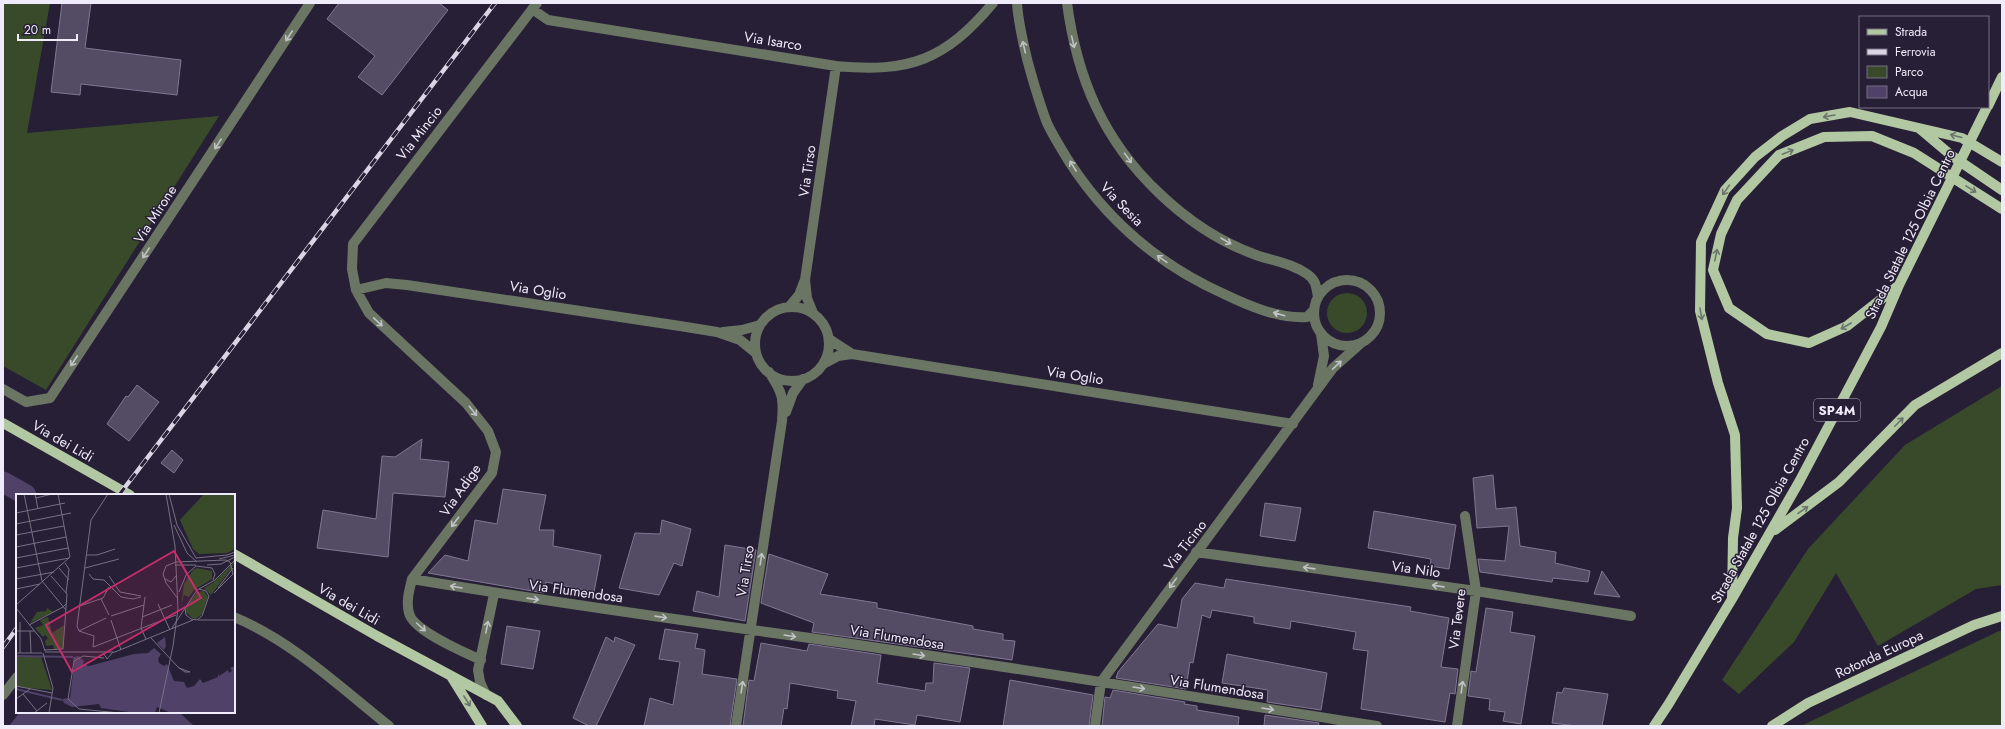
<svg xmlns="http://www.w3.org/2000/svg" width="2005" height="729" font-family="Jost,sans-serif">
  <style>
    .green { fill: #394a2b }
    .water { fill: #4f4168 }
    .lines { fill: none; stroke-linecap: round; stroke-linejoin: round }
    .canal { stroke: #4f4168; stroke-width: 21 }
    .building { fill: #544c64; stroke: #807892 }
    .minor { stroke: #6b7563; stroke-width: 10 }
    .major { stroke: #b2c8a2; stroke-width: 10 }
    .rail-casing { stroke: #dad5e5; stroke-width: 4.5 }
    .rail { stroke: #271f35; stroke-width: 3; stroke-dasharray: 9; stroke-linecap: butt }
    .oneway { stroke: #c1c2c5 }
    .oneway2 { stroke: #6c746c }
    .labels { text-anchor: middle; stroke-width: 3; stroke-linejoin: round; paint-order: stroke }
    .shield { fill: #271f35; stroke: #b4aebf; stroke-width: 1 }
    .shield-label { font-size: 13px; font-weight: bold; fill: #f0ebfa }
    .street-label { font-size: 14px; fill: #f0ebfa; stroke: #271f35 }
    .inset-river { fill: none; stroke: #4f4168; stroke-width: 2 }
    .inset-road { fill: none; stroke: #777184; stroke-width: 1 }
    .view { fill: #c72d6b; fill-opacity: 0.15; stroke: #c72d6b; stroke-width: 2 }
    .inset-edge { fill: none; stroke: #f0ebfa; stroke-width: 2 }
  </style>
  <rect width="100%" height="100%" fill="#271f35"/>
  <path class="green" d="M 3,3 L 50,3 L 27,133 L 219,116 L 46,390 L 3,366 Z
    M1327 313a20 20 0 1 1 40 0a20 20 0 1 1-40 0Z
    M 2002,386 L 2002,585 L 1976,589 L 1878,646 L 1836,573 L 1794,642 L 1739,694 L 1722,680 L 1808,549 L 1905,445 Z
    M 1999,631 L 2002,631 L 2002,726 L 1801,726 Z"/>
  <path class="water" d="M 20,712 L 179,712 L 194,726 L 9,726 Z"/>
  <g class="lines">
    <path class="canal" d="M 3,482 L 26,495"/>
  </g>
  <path class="building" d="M 62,3 L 91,3 L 85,48 L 181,60 L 177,95 L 81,84 L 80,95 L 51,92 Z
    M 339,3 L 439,3 L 448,10 L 382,95 L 358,77 L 375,56 L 327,19 Z
    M 137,385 L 159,402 L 129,441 L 107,424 L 126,396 L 128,397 Z
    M 422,439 L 420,459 L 449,462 L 445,497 L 393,493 L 388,557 L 317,548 L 323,510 L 376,519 L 382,456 L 395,457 Z
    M 172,450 L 183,460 L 174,473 L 161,463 Z
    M 1493,475 L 1496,509 L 1516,507 L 1520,546 L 1556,552 L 1555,563 L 1590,571 L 1588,582 L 1553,578 L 1552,582 L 1480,572 L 1478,559 L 1505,561 L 1509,526 L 1477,528 L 1473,478 Z
    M 503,489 L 546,495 L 539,530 L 554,530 L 553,546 L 601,555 L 594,592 L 546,582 L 544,593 L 428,573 L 445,555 L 468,561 L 475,520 L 497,524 Z
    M 1265,503 L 1301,508 L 1295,541 L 1260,536 Z
    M 1374,511 L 1456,525 L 1449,569 L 1430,566 L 1431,559 L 1368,548 Z
    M 662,520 L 691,529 L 682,566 L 674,563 L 659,595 L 619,588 L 635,533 L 660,534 Z
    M 725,545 L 756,550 L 745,621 L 693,611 L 697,591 L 719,597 Z
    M 769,554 L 828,574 L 820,594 L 877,603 L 877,608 L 973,626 L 973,629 L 1003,634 L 1003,640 L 1015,641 L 1012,660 L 812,632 L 814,623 L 761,603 Z
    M 1602,571 L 1620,597 L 1594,594 Z
    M 1226,579 L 1411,607 L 1410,611 L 1449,618 L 1441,667 L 1458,669 L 1455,694 L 1450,693 L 1445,722 L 1361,709 L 1368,651 L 1353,649 L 1356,632 L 1291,621 L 1290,629 L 1254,623 L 1254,617 L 1212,610 L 1210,618 L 1202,615 L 1193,663 L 1190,662 L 1186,689 L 1116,678 L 1118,672 L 1158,624 L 1177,628 L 1182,599 L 1195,583 L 1224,588 Z
    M 1486,608 L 1513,612 L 1510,632 L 1535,636 L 1521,724 L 1503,721 L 1505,712 L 1489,710 L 1490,699 L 1468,696 L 1471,671 L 1476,672 Z
    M 507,626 L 540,631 L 533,669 L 501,664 Z
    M 665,629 L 698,634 L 695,648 L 705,650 L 702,674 L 737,679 L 730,726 L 644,726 L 650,698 L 673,705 L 680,662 L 659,659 Z
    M 606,637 L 614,642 L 615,637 L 635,645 L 596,726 L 589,726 L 573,718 Z
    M 761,643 L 807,651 L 809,644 L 881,655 L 877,683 L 925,691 L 926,683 L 933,683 L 934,663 L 970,668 L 960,722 L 917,715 L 915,725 L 875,719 L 874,726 L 851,726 L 856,701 L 837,698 L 838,691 L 790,683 L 787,709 L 784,708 L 781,726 L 743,726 L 749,680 L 754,681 Z
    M 1227,654 L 1327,673 L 1321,710 L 1267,702 L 1268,690 L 1222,683 Z
    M 1010,680 L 1093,695 L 1089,726 L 1003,726 Z
    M 1564,688 L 1608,694 L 1602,726 L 1577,726 L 1552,723 L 1557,692 L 1562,693 Z
    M 1113,690 L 1185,702 L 1184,704 L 1197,706 L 1197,710 L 1239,717 L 1238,726 L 1102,726 L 1105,697 L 1110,698 Z
    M 1265,715 L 1319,723 L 1318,726 L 1264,726 Z"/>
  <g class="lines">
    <path class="minor" d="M 1017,3 C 1018,22 1023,41 1027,59 C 1033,81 1039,102 1047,123 C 1053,136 1061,148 1068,160 C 1106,219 1159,265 1224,294 C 1249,306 1279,319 1307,317 L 1314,310
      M 1067,3 C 1077,78 1103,140 1159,193 C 1186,219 1220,242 1256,255 C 1273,261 1291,263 1307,274 C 1316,280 1316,286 1318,297
      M 532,9 L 548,20 L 836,66 C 910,73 945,60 993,3
      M1314 313a33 33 0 1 1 66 0a33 33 0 1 1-66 0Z
      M 356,290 L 386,283 L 407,285 L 680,326 L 717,332 L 740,340 L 756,353
      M 789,307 L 799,295 L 804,282
      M755 344a37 37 0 1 1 74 0a37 37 0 1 1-74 0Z
      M 813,313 L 807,298 L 805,280 L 836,66
      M 723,332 L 742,330 L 760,325
      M 829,339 L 852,354
      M 823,364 L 838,356 L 852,354 L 1293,424
      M 1318,385 L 1324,356 L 1321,334
      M 3,389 L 26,402 L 50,398 L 310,3
      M 786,412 L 793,393 L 803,379
      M 1196,552 L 1476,591 L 1631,616
      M 412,579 C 525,598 638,614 752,630 C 960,658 1168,693 1377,726
      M 234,617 C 292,641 340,687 389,726
      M 481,660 C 464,652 413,631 409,613 C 406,602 409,591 412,579 L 492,473 L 496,452 L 488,431 L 466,403 L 369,313 L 356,290 L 352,269 L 353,244 L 537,3
      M 3,695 L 17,677
      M 486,695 L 480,682 L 478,670 L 494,594
      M 736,726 L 782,421 C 784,397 782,392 769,372
      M 1095,726 L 1101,682 L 1333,368 L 1360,344
      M 1457,726 L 1476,591 L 1465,516"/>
    <path class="major" d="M 1988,106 L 2002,77
      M 1920,129 L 1952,156 L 2002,190
      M 1898,286 L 1847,326 L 1809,343 L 1767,334 L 1729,308 L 1713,270 L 1721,234 L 1737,200 L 1779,155 L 1824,137 L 1872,136 L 1914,153 L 2002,209
      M 3,423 L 130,495
      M 1775,530 L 1839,482 L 1915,405 L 2002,353
      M 234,554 L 377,636 L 498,701 L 517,726
      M 1732,599 L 1733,538 L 1737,508 L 1735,435 L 1718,383 L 1700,311 L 1701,242 L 1725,190 L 1755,157 L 1782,136 L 1810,119 L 1850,112 L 1962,138 L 2002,162
      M 451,676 L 482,726
      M 1654,726 L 1668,705 L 1732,599 L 1799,482 L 1881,327 L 1899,285 L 1987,107
      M 1772,726 L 1808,703 L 1974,625 L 2002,616"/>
    <g class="rail-casing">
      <path id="rail" d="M 119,495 L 495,3
        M 3,647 L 17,628"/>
    </g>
    <use href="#rail" class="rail"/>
  </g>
  <defs><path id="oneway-shaft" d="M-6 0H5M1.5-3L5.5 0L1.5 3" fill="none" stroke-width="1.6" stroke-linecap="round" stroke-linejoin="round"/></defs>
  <g class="oneway">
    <use href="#oneway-shaft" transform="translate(289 36) rotate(123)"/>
    <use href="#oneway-shaft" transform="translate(1073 42) rotate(77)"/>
    <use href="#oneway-shaft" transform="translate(1024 47) rotate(-103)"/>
    <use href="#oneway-shaft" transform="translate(218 144) rotate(123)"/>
    <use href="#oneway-shaft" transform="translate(1128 158) rotate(54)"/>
    <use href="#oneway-shaft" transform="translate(1073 166) rotate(-122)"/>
    <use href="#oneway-shaft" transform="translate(1226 241) rotate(30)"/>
    <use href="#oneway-shaft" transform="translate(146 253) rotate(123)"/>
    <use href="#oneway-shaft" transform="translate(1162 259) rotate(-145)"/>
    <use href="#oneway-shaft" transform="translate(1279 314) rotate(-164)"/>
    <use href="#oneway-shaft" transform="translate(378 322) rotate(43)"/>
    <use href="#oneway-shaft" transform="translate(74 361) rotate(123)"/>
    <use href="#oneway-shaft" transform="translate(1337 365) rotate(-43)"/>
    <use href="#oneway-shaft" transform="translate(473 411) rotate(52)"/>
    <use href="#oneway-shaft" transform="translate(455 522) rotate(127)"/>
    <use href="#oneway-shaft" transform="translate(761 559) rotate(-81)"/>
    <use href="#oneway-shaft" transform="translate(1309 568) rotate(-172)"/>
    <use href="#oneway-shaft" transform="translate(1173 583) rotate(126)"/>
    <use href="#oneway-shaft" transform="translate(1438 586) rotate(-172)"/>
    <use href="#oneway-shaft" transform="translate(456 587) rotate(-170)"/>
    <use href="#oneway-shaft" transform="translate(533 599) rotate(8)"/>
    <use href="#oneway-shaft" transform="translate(661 617) rotate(8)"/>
    <use href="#oneway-shaft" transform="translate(421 627) rotate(42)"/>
    <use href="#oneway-shaft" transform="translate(487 627) rotate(-79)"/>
    <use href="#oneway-shaft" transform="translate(790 636) rotate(9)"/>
    <use href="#oneway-shaft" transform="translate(919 655) rotate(9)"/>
    <use href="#oneway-shaft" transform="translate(742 687) rotate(-81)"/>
    <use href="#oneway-shaft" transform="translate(1462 687) rotate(-82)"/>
    <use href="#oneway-shaft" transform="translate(1139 688) rotate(9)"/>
    <use href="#oneway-shaft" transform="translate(1268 709) rotate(9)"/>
  </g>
  <g class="oneway2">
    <use href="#oneway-shaft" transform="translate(1829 116) rotate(170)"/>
    <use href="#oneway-shaft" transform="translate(1956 136) rotate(-165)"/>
    <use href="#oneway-shaft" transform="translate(1788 152) rotate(-22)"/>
    <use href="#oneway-shaft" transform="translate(1971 189) rotate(32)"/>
    <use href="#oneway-shaft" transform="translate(1726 190) rotate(125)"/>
    <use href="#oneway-shaft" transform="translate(1716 255) rotate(-78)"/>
    <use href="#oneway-shaft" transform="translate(1701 314) rotate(80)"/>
    <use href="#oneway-shaft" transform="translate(1846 326) rotate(150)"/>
    <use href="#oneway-shaft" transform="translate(1899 422) rotate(-45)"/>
    <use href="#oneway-shaft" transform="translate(1803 510) rotate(-35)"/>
    <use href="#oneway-shaft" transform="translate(467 701) rotate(58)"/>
  </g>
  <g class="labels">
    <rect class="shield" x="1814" y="399" width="46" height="22" rx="3"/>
    <g class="shield-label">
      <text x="1837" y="415">SP4M</text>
    </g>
    <g class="street-label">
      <text transform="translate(773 41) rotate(9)" y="5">Via Isarco</text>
      <text transform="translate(419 133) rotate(-52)" y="5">Via Mincio</text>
      <text transform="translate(807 171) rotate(-82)" y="5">Via Tirso</text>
      <text transform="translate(1122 204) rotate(46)" y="5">Via Sesia</text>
      <text transform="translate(155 214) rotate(-57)" y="5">Via Mirone</text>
      <text transform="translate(1910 234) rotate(-64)" y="5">Strada Statale 125 Olbia Centro</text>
      <text transform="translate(538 290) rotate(9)" y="5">Via Oglio</text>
      <text transform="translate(1075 375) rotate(9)" y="5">Via Oglio</text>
      <text transform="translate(63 441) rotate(30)" y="5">Via dei Lidi</text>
      <text transform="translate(460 490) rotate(-55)" y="5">Via Adige</text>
      <text transform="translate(1760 520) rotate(-61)" y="5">Strada Statale 125 Olbia Centro</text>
      <text transform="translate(1185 545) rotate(-52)" y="5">Via Ticino</text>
      <text transform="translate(1416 569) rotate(8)" y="5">Via Nilo</text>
      <text transform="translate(745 571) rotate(-81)" y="5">Via Tirso</text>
      <text transform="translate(576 591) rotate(8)" y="5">Via Flumendosa</text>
      <text transform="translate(349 604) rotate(30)" y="5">Via dei Lidi</text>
      <text transform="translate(1457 619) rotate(-83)" y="5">Via Tevere</text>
      <text transform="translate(897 637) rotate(9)" y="5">Via Flumendosa</text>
      <text transform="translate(1879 654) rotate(-25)" y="5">Rotonda Europa</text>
      <text transform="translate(1217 687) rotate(9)" y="5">Via Flumendosa</text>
    </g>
  </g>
  <g transform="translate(16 494)">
    <rect width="219" height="219" fill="#271f35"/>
    <path d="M 188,0 L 219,0 L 219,55 L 211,59 L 183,60 L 177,55 L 164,26 ZM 219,67 L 215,75 L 195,101 L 188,94 L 198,88 ZM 181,74 L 196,77 L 196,85 L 178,96 L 173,103 L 168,101 L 165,111 L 168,90 L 177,76 ZM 188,97 L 192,103 L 186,120 L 180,125 L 176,124 L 170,118 L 170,113 L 181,98 ZM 31,114 L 37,118 L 14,129 L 21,118 L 30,117 ZM 32,123 L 36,139 L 48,131 L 47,155 L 38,155 L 37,151 L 30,152 L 29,147 L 32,144 L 29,141 L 27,143 L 19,134 L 27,131 L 24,126 ZM 0,163 L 25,163 L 36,196 L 0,193 Z" fill="#394a2b"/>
    <path d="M 149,143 L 150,152 L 148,156 L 141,149 ZM 138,154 L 145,160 L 142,165 L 143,169 L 148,172 L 151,170 L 158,187 L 168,188 L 171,194 L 178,192 L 184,185 L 187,189 L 202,183 L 202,179 L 203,182 L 212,176 L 213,179 L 216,177 L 214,174 L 219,172 L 219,219 L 155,219 L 141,213 L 139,219 L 120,219 L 85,214 L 83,210 L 56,213 L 48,209 L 46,205 L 54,204 L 58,171 L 57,163 L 63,162 L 68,167 L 67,170 L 73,172 L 118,160 L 132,159 Z" fill="#4f4168"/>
    <path class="inset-river" d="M 0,162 L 57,163M 0,195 L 46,206"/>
    <path class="inset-road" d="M 8,0 L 26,87 L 50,116M 19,0 L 22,15M 42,0 L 54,63M 153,0 L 161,31 L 180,64 L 211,61 L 219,58M 20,4 L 36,0M 0,19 L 49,9M 0,30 L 55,19M 158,31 L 171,59 L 181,68M 0,41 L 48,32M 0,53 L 50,43M 70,61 L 81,61 L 99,55M 0,64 L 52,54M 203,65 L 219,61M 49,69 L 53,75 L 50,99M 159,71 L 180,71M 191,71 L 205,70 L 219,63M 0,74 L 53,64M 43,74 L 53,86M 69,74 L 103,65M 73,80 L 77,85 L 88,86 L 105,103 L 117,105 L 125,103M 93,82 L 104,98 L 125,102M 0,85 L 38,78M 149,85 L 155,88 L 161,81M 202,94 L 217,74M 0,95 L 24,90M 163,98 L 170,81 L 180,72 L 196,74 L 199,80 L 197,86M 129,103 L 125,134 L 130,145M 85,105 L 93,121M 162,105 L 150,89 L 147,80 L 150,72 L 160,68 L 210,66 L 214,68 L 217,80 L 198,99M 142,110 L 154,136M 0,111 L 54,63M 64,112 L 87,104 L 93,93M 0,114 L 25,145 L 29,157M 169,114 L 170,121 L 175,125 L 181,126 L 186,122 L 193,102 L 190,97 L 183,95M 95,122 L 128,111M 126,123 L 156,111M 95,126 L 105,156M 182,126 L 219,126M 4,128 L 4,159M 13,131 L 47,113 L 50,110M 156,134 L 181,96 L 199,86 L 219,66M 0,137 L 18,137M 14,137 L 15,159M 63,137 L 61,132 L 75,26 L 92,0M 63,137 L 90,124M 63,137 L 78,142 L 77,153M 135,144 L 162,173 L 169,178 L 174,178 L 163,174M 77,153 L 160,121M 29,156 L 47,155 L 51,100 L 35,82M 29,158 L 99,158 L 177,126M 0,159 L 26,159M 27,159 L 37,194 L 33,219M 88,160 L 91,165 L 97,158M 88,164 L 67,162 L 58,167 L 52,205 L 63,215 L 104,219M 0,192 L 36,199M 7,200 L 21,217M 0,205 L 14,195M 18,219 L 31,209M 143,219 L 157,152 L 162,115 L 159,52 L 150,0"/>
    <path class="view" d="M 158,57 L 185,104 L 56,178 L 30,131 Z"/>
    <rect width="219" height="219" class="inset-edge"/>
  </g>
  <rect width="2005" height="729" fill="none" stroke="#f0ebfa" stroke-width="8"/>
  <rect x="1859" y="16" width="130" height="92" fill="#271f35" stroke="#777184"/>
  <rect x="1867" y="29" width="20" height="6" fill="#b2c8a2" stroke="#777184"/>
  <text x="1895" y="36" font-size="12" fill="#f0ebfa">Strada</text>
  <rect x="1867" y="49" width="20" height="6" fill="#dad5e5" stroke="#777184"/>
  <text x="1895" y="56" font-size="12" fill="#f0ebfa">Ferrovia</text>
  <rect x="1867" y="66" width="20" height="12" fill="#394a2b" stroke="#777184"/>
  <text x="1895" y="76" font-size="12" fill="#f0ebfa">Parco</text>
  <rect x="1867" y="86" width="20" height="12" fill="#4f4168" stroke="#777184"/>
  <text x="1895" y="96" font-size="12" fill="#f0ebfa">Acqua</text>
  <path d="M18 34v6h59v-6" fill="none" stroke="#f0ebfa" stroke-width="2"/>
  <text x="24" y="34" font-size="12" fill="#f0ebfa" stroke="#271f35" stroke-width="3" paint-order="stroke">20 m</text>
</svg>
